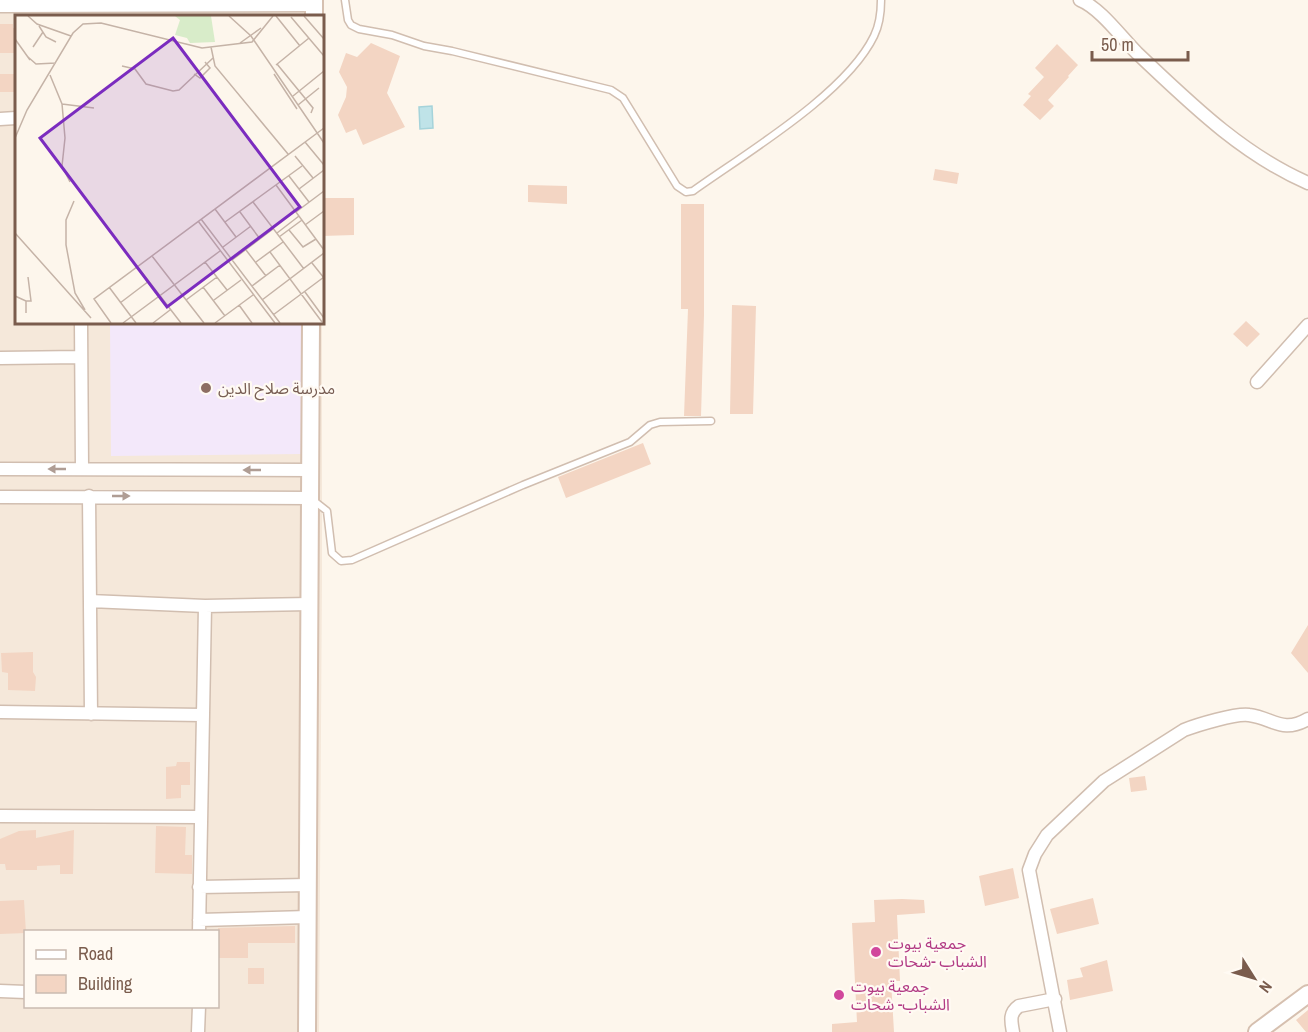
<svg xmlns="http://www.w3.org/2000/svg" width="1308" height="1032" font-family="'Archivo Narrow','Noto Sans Arabic',sans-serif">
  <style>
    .residential { fill: #f5e8da; fill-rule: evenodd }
    .education { fill: #f3e8fa }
    .water { fill: #bfe3e8; stroke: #a5d3da; stroke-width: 1.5 }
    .building { fill: #f3d5c3 }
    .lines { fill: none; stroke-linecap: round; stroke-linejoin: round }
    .lane-casing { stroke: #d1beb0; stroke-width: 9 }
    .street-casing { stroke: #d1beb0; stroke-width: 15 }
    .secondary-casing { stroke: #d6c0b0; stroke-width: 20 }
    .lane { stroke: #fff; stroke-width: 6 }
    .street { stroke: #fff; stroke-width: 12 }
    .secondary { stroke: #fff; stroke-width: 16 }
    .oneway { fill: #af9d94 }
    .education-dot { fill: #8d6e63; stroke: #fffaf3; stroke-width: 2 }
    .hotel-dot { fill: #d1479c; stroke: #fffaf3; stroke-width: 2 }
    .labels { text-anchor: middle; stroke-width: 4.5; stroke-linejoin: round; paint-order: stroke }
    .education-label { font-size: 16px; fill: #785e54; stroke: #fffaf3; text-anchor: start }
    .hotel-label { font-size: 16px; fill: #b23c85; stroke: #fffaf3; text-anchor: start }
    .inset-road { fill: none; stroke: #c5b3a7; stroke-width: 1.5 }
    .view { fill: #7b2cbf; fill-opacity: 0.15; stroke: #7b2cbf; stroke-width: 3 }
    .inset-edge { fill: none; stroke: #7a5c4d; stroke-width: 3 }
  </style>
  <rect width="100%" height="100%" fill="#fdf6ec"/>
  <path class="residential" d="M 0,0 L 321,0 L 321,16 L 16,16 L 16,322 L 322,323 L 322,579 L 319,1032 L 0,1032 ZM 26,932 L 218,932 L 218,1006 L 26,1006 Z"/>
  <path class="education" d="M 110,323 L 302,323 L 302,454 L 111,456 Z"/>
  <path class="water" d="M 432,106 L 433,128 L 420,129 L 419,107 Z"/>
  <path class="building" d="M 0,24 L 13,24 L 13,28 L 16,28 L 16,53 L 0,53 Z
    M 371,43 L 400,56 L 387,93 L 405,127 L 363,145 L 356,129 L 346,133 L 338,115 L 346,97 L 347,87 L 339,72 L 346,53 L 357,57 Z
    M 1057,44 L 1078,65 L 1068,76 L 1069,77 L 1048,100 L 1054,106 L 1040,120 L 1023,105 L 1031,96 L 1028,94 L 1044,77 L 1035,68 Z
    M 0,74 L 16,74 L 16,92 L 0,92 Z
    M 935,169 L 959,173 L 957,184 L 933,180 Z
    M 528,185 L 567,186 L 567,204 L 528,202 Z
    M 322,198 L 354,198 L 354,235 L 322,236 Z
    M 681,204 L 704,204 L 704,315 L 701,416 L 684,416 L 688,309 L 681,309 Z
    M 732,305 L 756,306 L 753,414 L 730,414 Z
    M 1246,321 L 1260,334 L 1247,347 L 1233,334 Z
    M 643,443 L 651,464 L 566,498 L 558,477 Z
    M 1308,625 L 1308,673 L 1291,653 Z
    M 33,652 L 33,672 L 36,677 L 35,691 L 8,690 L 8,673 L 2,672 L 1,653 Z
    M 177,762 L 190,762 L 190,785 L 181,785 L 181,798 L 166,799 L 166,767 L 176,766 Z
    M 1145,776 L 1147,790 L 1131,792 L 1129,778 Z
    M 156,826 L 186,827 L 185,855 L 192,855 L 192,874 L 155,873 Z
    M 36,830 L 36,838 L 74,830 L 73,874 L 60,874 L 60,865 L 37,866 L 37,870 L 6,870 L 5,864 L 0,864 L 0,839 L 19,831 Z
    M 1013,868 L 1019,898 L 985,906 L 979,876 Z
    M 1093,898 L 1099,924 L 1057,934 L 1050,909 Z
    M 902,899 L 924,900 L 925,913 L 897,915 L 900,981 L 891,981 L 894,1032 L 832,1032 L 832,1024 L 857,1022 L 852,923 L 875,922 L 874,900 Z
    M 24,900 L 26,933 L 0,934 L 0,901 Z
    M 295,926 L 295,943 L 248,943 L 248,958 L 218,958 L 218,928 Z
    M 1107,960 L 1113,991 L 1070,1000 L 1067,980 L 1083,977 L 1080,968 Z
    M 248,968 L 264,968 L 264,984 L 248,984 Z
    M 1308,1010 L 1308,1032 L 1306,1032 L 1296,1020 Z"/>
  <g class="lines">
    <g class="lane-casing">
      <path id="lane" d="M 345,0 L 348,20 L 351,25 L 359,29 L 392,35 L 424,46 L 452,51 L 611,90 L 623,98 L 677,186 L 686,192 L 693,191 C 746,153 846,94 874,36 C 880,24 881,12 881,0
        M 313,500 L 327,511 L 332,553 L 341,561 L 352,560 L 523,485 L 630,442 L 650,425 L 660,422 L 711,421"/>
    </g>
    <g class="street-casing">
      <path id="street" d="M 1080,0 C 1100,8 1121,37 1137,53 C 1189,102 1241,154 1308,183
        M 0,6 L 314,5
        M 0,119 L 16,118
        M 81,322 L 82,468
        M 0,358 L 81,357
        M 1257,382 L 1308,325
        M 0,469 L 311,470
        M 89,496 L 91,714
        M 0,497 L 310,498
        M 90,601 L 205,606 L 310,604
        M 0,712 L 202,715
        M 0,816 L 201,817
        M 199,887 L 308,885
        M 199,920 L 308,917
        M 199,932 L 205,606
        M 0,991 L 26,992
        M 198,1032 L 199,1006
        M 1013,1032 C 1011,1021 1009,1013 1019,1006 L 1055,999
        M 1060,1032 L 1029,870 L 1035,854 L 1047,835 L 1104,781 L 1184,730 C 1197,725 1236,713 1249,715 C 1273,718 1282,734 1308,719"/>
    </g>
    <g class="secondary-casing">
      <path id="secondary" d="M 314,16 L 314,0
        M 307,1032 L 311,322
        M 1257,1032 L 1308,994"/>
    </g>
    <use href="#lane" class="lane"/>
    <use href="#street" class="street"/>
    <use href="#secondary" class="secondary"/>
  </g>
  <defs><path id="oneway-solid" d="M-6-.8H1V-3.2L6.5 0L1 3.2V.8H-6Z" transform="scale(1.5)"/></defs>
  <g class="oneway">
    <use href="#oneway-solid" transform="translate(57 469) rotate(180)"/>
    <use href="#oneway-solid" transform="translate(252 470) rotate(-180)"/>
    <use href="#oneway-solid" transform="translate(121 496)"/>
  </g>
  <circle class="education-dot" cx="206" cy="388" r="6"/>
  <g class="hotel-dot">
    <circle cx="876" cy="952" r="6"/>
    <circle cx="839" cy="995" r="6"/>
  </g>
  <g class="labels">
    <g class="education-label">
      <text x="218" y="394">مدرسة صلاح الدين</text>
    </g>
    <g class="hotel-label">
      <text x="888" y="949">جمعية بيوت<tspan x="888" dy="18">الشباب -شحات</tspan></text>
      <text x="851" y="992">جمعية بيوت<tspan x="851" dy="18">الشباب- شحات</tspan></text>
    </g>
  </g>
  <g transform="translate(15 15)">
    <rect width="309" height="309" fill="#fdf6ec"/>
    <path d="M 160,1 L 196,1 L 200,27 L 175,28 L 172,23 L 160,20 L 165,5 Z" fill="#d8ecc9"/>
    <path class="inset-road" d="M 13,1 L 22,9 L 56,21M 214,1 L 236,21 L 309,128M 261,1 L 285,31M 289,1 L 309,24M 276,2 L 309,41M 24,11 L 31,22 L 41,27M 0,24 L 15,45M 225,28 L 246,13M 18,32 L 28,17M 196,32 L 200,51 L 273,139M 13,42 L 21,49 L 41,48M 262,49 L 298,93 L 296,98M 261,50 L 294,23M 107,51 L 120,54 L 131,69 L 158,76 L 164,75 L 198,43M 179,59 L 185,63 L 195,53 L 190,47M 259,59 L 282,94M 35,60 L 47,89 L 50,123 L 47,151 L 55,167M 278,81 L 309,56M 47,89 L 79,93M 283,90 L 304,73M 0,123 L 12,95 L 58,18 L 68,9 L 86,8 L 187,33 L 237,27 L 258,1M 290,127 L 309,150M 280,141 L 298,163M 274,161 L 294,187M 261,170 L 309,235M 284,174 L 309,155M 59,186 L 51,205 L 51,230 L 60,278 L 70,295M 238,187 L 289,254M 200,194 L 221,222M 225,197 L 245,224M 281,197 L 309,176M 186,204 L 265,308M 183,206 L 260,308M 210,207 L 287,151M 290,210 L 309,196M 274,215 L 288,232 L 301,224M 0,218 L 76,303M 262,218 L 284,201M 264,222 L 287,205M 208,232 L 236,211M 231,235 L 251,261M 255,237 L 307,307M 137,241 L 189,308M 217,245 L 258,214M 190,247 L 212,275M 241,247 L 268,227M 297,248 L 309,263M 122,251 L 166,308M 237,271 L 265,250M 94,272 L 121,308M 188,272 L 210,301M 290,277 L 309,303M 0,281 L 11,286 L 11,298M 171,285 L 202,262M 199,285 L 226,265M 247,285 L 309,238M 11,286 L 16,286 L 13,262M 105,288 L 134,266M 224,290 L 237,308M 258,300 L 309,262M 96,308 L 79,284 L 309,113M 108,308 L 205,236M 138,308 L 155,295M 200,308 L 238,280"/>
    <path class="view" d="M 158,23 L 285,192 L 152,292 L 25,123 Z"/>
    <rect width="309" height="309" class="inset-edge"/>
  </g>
  <rect x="24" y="930" width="195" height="78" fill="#fffaf3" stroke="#cabbb1" stroke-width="1.5"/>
  <rect x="36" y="950" width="30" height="9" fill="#ffffff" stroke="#cabbb1" stroke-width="1.5"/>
  <text x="78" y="960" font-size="18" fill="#7a5c4d">Road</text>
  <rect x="36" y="975" width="30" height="18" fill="#f3d5c3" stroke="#cabbb1" stroke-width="1.5"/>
  <text x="78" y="990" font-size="18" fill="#7a5c4d">Building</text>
  <g transform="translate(1254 978) rotate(127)" stroke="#fffaf3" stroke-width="4.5" paint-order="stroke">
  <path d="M0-4.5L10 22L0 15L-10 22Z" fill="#7a5c4d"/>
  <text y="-9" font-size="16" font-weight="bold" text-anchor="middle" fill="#7a5c4d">N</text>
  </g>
  <path d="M1092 51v9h96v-9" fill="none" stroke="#7a5c4d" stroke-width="3"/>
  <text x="1101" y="51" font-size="18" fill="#7a5c4d" stroke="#fffaf3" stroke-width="4.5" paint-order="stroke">50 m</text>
</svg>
